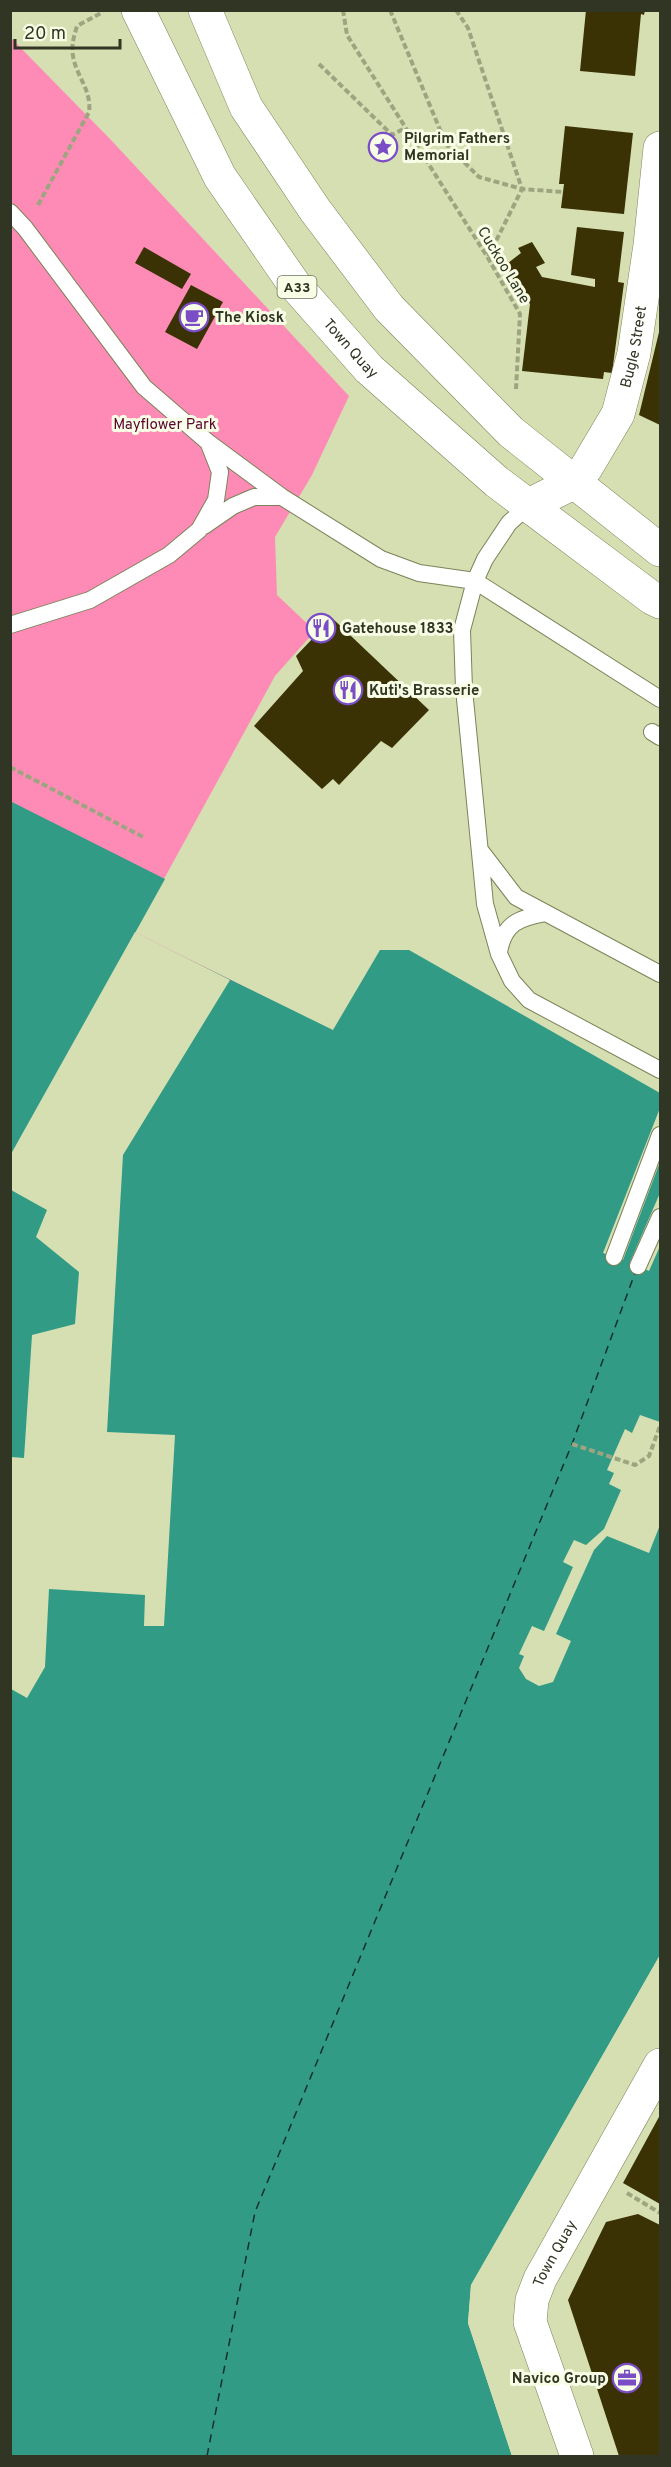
<svg xmlns="http://www.w3.org/2000/svg" width="671" height="2467" font-family="Overpass,sans-serif">
  <style>
    .green { fill: #fd8bb6 }
    .water { fill: #319b86 }
    .pier { fill: #d6dfb1 }
    .lines { fill: none; stroke-linecap: round; stroke-linejoin: round }
    .ferry { stroke: #12312a; stroke-width: 1.5; stroke-dasharray: 8 6; stroke-linecap: butt }
    .building { fill: #3a3104 }
    .service-casing { stroke: #7b8359; stroke-width: 18 }
    .minor-casing { stroke: #7b8359; stroke-width: 34 }
    .primary-casing { stroke: #7b8359; stroke-width: 34 }
    .path { stroke: #9da480; stroke-width: 4; stroke-dasharray: 6 3; stroke-linecap: butt }
    .service { stroke: #fff; stroke-width: 16 }
    .minor { stroke: #fff; stroke-width: 33 }
    .primary { stroke: #fff; stroke-width: 33 }
    .labels { text-anchor: middle; stroke-width: 6; stroke-linejoin: round; paint-order: stroke }
    .shield { fill: #f8fde6; stroke: #6d715e; stroke-width: 1.5 }
    .shield-label { font-size: 14px; font-weight: bold; fill: #313523 }
    .poi-label { font-size: 15px; font-weight: bold; fill: #313523; stroke: #f8fde6; text-anchor: start }
    .street-label { font-size: 15px; fill: #313523; stroke: #f8fde6 }
    .park-label { font-size: 15px; fill: #590530; stroke: #f8fde6 }
  </style>
  <rect width="100%" height="100%" fill="#d6dfb1"/>
  <path class="green" d="M 10,37 L 111,140 L 349,396 L 312,475 L 275,537 L 277,595 L 315,631 L 275,676 L 135,932 L 333,1031 L 10,1568 Z"/>
  <path class="water" d="M 10,801 L 165,879 L 135,933 L 333,1030 L 380,950 L 409,950 L 660,1093 L 660,1955 L 471,2285 L 468,2323 L 512,2456 L 11,2456 Z"/>
  <path class="pier" d="M 135,932 L 230,980 L 123,1155 L 107,1432 L 175,1435 L 164,1626 L 144,1626 L 145,1595 L 49,1589 L 45,1667 L 27,1698 L 11,1689 L 11,1457 L 24,1458 L 32,1335 L 75,1324 L 79,1272 L 36,1237 L 47,1210 L 11,1190 L 11,1154 Z
    M 660,1108 L 660,1162 L 623,1260 L 603,1253 Z
    M 660,1193 L 660,1246 L 649,1271 L 630,1262 Z
    M 640,1415 L 660,1422 L 660,1525 L 649,1553 L 607,1536 L 594,1550 L 556,1634 L 571,1641 L 553,1682 L 539,1686 L 526,1679 L 519,1668 L 524,1656 L 519,1654 L 532,1626 L 544,1631 L 573,1567 L 563,1562 L 574,1540 L 586,1545 L 604,1529 L 621,1490 L 609,1484 L 614,1473 L 607,1470 L 625,1429 L 632,1433 Z
    M 660,1955 L 660,1961 L 474,2286 L 471,2322 L 515,2456 L 512,2456 L 468,2323 L 471,2285 Z"/>
  <g class="lines">
    <path class="ferry" d="M 207,2456 L 255,2212 L 572,1444 L 635,1273"/>
  </g>
  <path class="building" d="M 586,10 L 645,10 L 644,15 L 641,14 L 635,76 L 580,71 Z
    M 565,126 L 633,133 L 624,214 L 561,208 L 564,184 L 559,184 Z
    M 577,227 L 624,232 L 618,282 L 624,283 L 612,373 L 604,372 L 603,379 L 522,371 L 530,304 L 504,266 L 521,253 L 518,248 L 532,242 L 545,263 L 536,267 L 542,277 L 595,287 L 595,279 L 571,275 Z
    M 144,247 L 191,274 L 182,289 L 135,263 Z
    M 191,285 L 223,302 L 197,349 L 165,332 Z
    M 660,328 L 660,425 L 639,415 Z
    M 332,618 L 429,710 L 392,748 L 381,741 L 339,785 L 333,779 L 322,789 L 254,726 L 303,671 L 296,656 Z
    M 660,2115 L 660,2204 L 623,2183 Z
    M 638,2214 L 660,2225 L 660,2456 L 619,2456 L 568,2300 L 606,2222 Z"/>
  <g class="lines">
    <g class="service-casing">
      <path id="service" d="M 10,212 L 25,228 L 144,387 L 209,443 L 282,497 L 381,559 L 419,573 L 475,581 L 660,699
        M 529,505 L 509,523 L 485,559 L 475,581 L 462,630 L 464,689 L 485,904 L 499,954 L 512,981 L 529,1000 L 660,1070
        M 204,526 L 233,506 L 254,497 L 282,497
        M 10,625 L 90,600 L 169,555 L 199,530 L 216,500 L 220,472 L 209,444
        M 652,732 L 660,737
        M 480,850 L 516,897 L 660,974
        M 499,952 C 504,923 519,918 546,913
        M 614,1257 L 660,1135
        M 638,1266 L 660,1217"/>
    </g>
    <g class="minor-casing">
      <g id="minor">
        <path id="s1" d="M 529,505 L 573,483 L 586,468 L 618,414 L 634,353 L 650,245 L 660,148"/>
        <path id="s2" d="M 577,2456 L 530,2322 L 532,2300 L 540,2279 L 660,2065"/>
      </g>
    </g>
    <g class="primary-casing">
      <g id="primary">
        <path id="s3" d="M 138,10 L 220,177 L 294,284 L 369,369 L 497,482 L 652,598 L 660,602"/>
        <path d="M 205,10 L 246,107 L 315,210 L 389,308 L 511,432 L 660,550"/>
      </g>
    </g>
    <path class="path" d="M 343,10 L 347,35 L 488,258 L 520,314 L 516,389
      M 390,10 L 446,144 L 479,177 L 522,189 L 563,192
      M 456,10 L 468,28 L 522,189 L 488,257
      M 319,64 L 392,135 L 405,128
      M 38,205 L 89,112 C 92,90 76,76 73,56 C 71,46 74,36 77,26 L 103,12
      M 10,767 L 145,838
      M 572,1444 L 635,1465 L 649,1456 L 660,1426
      M 627,2193 L 660,2213"/>
    <use href="#service" class="service"/>
    <use href="#minor" class="minor"/>
    <use href="#primary" class="primary"/>
  </g>
  <defs>
    <g id="sight-ring" transform="scale(1.5)"><circle r="9.5" fill="#f8fde6" stroke="#7a4dc6" stroke-width="1.5"/><path d="M0-6L1.8-2.2L6-1.7L2.9 1.2L3.7 5.4L0 3.3L-3.7 5.4L-2.9 1.2L-6-1.7L-1.8-2.2Z" fill="#7a4dc6"/></g>
    <g id="cafe-ring" transform="scale(1.5)"><circle r="9.5" fill="#f8fde6" stroke="#7a4dc6" stroke-width="1.5"/><path d="M-5.5-4.5H6V0H3Q3 3.5 0 3.5H-2.5Q-5.5 3.5-5.5 0ZM3-3.2v2h1.7v-2ZM-6 4.5H4V6H-6Z" fill="#7a4dc6"/></g>
    <g id="restaurant-ring" transform="scale(1.5)"><circle r="9.5" fill="#f8fde6" stroke="#7a4dc6" stroke-width="1.5"/><path d="M-5-6h1v4h1v-4h1v4h1v-4h1v5L-1.5 .5V6h-2V.5L-5-1ZM5-6V6H3V1.5H1.5Q1.5-4 5-6Z" fill="#7a4dc6"/></g>
    <g id="office-ring" transform="scale(1.5)"><circle r="9.5" fill="#f8fde6" stroke="#7a4dc6" stroke-width="1.5"/><path d="M-6-3h4V-5.5h4V-3h4V5H-6ZM-1-4.5V-3h2v-1.5ZM-6 0V1H6V0Z" fill="#7a4dc6"/></g>
  </defs>
  <g fill-rule="evenodd">
    <use href="#sight-ring" x="383" y="147"/>
    <use href="#cafe-ring" x="194" y="317"/>
    <use href="#restaurant-ring" x="321" y="628"/>
    <use href="#restaurant-ring" x="348" y="690"/>
    <use href="#office-ring" x="627" y="2378"/>
  </g>
  <g class="labels">
    <rect class="shield" x="277.5" y="276" width="39" height="22" rx="4.5"/>
    <g class="shield-label">
      <text x="297" y="292">A33</text>
    </g>
    <g class="poi-label">
      <text x="404" y="143">Pilgrim Fathers<tspan x="404" dy="17">Memorial</tspan></text>
      <text x="215" y="322">The Kiosk</text>
      <text x="342" y="633">Gatehouse 1833</text>
      <text x="369" y="695">Kuti's Brasserie</text>
      <text x="606" y="2383" text-anchor="end">Navico Group</text>
    </g>
    <g class="street-label">
      <text transform="translate(504 265) rotate(59)" y="5">Cuckoo Lane</text>
      <text dy="5" stroke="none"><textPath href="#s1" startOffset="201">Bugle Street</textPath></text>
      <text dy="5" stroke="none"><textPath href="#s3" startOffset="402">Town Quay</textPath></text>
      <text dy="5" stroke="none"><textPath href="#s2" startOffset="216">Town Quay</textPath></text>
    </g>
    <g class="park-label">
      <text x="165" y="429">Mayflower Park</text>
    </g>
  </g>
  <rect width="671" height="2467" fill="none" stroke="#313523" stroke-width="24"/>
  <path d="M15 39v9h105v-9" fill="none" stroke="#313523" stroke-width="3"/>
  <text x="24" y="39" font-size="18" fill="#313523" stroke="#f8fde6" stroke-width="4.5" paint-order="stroke">20 m</text>
</svg>
